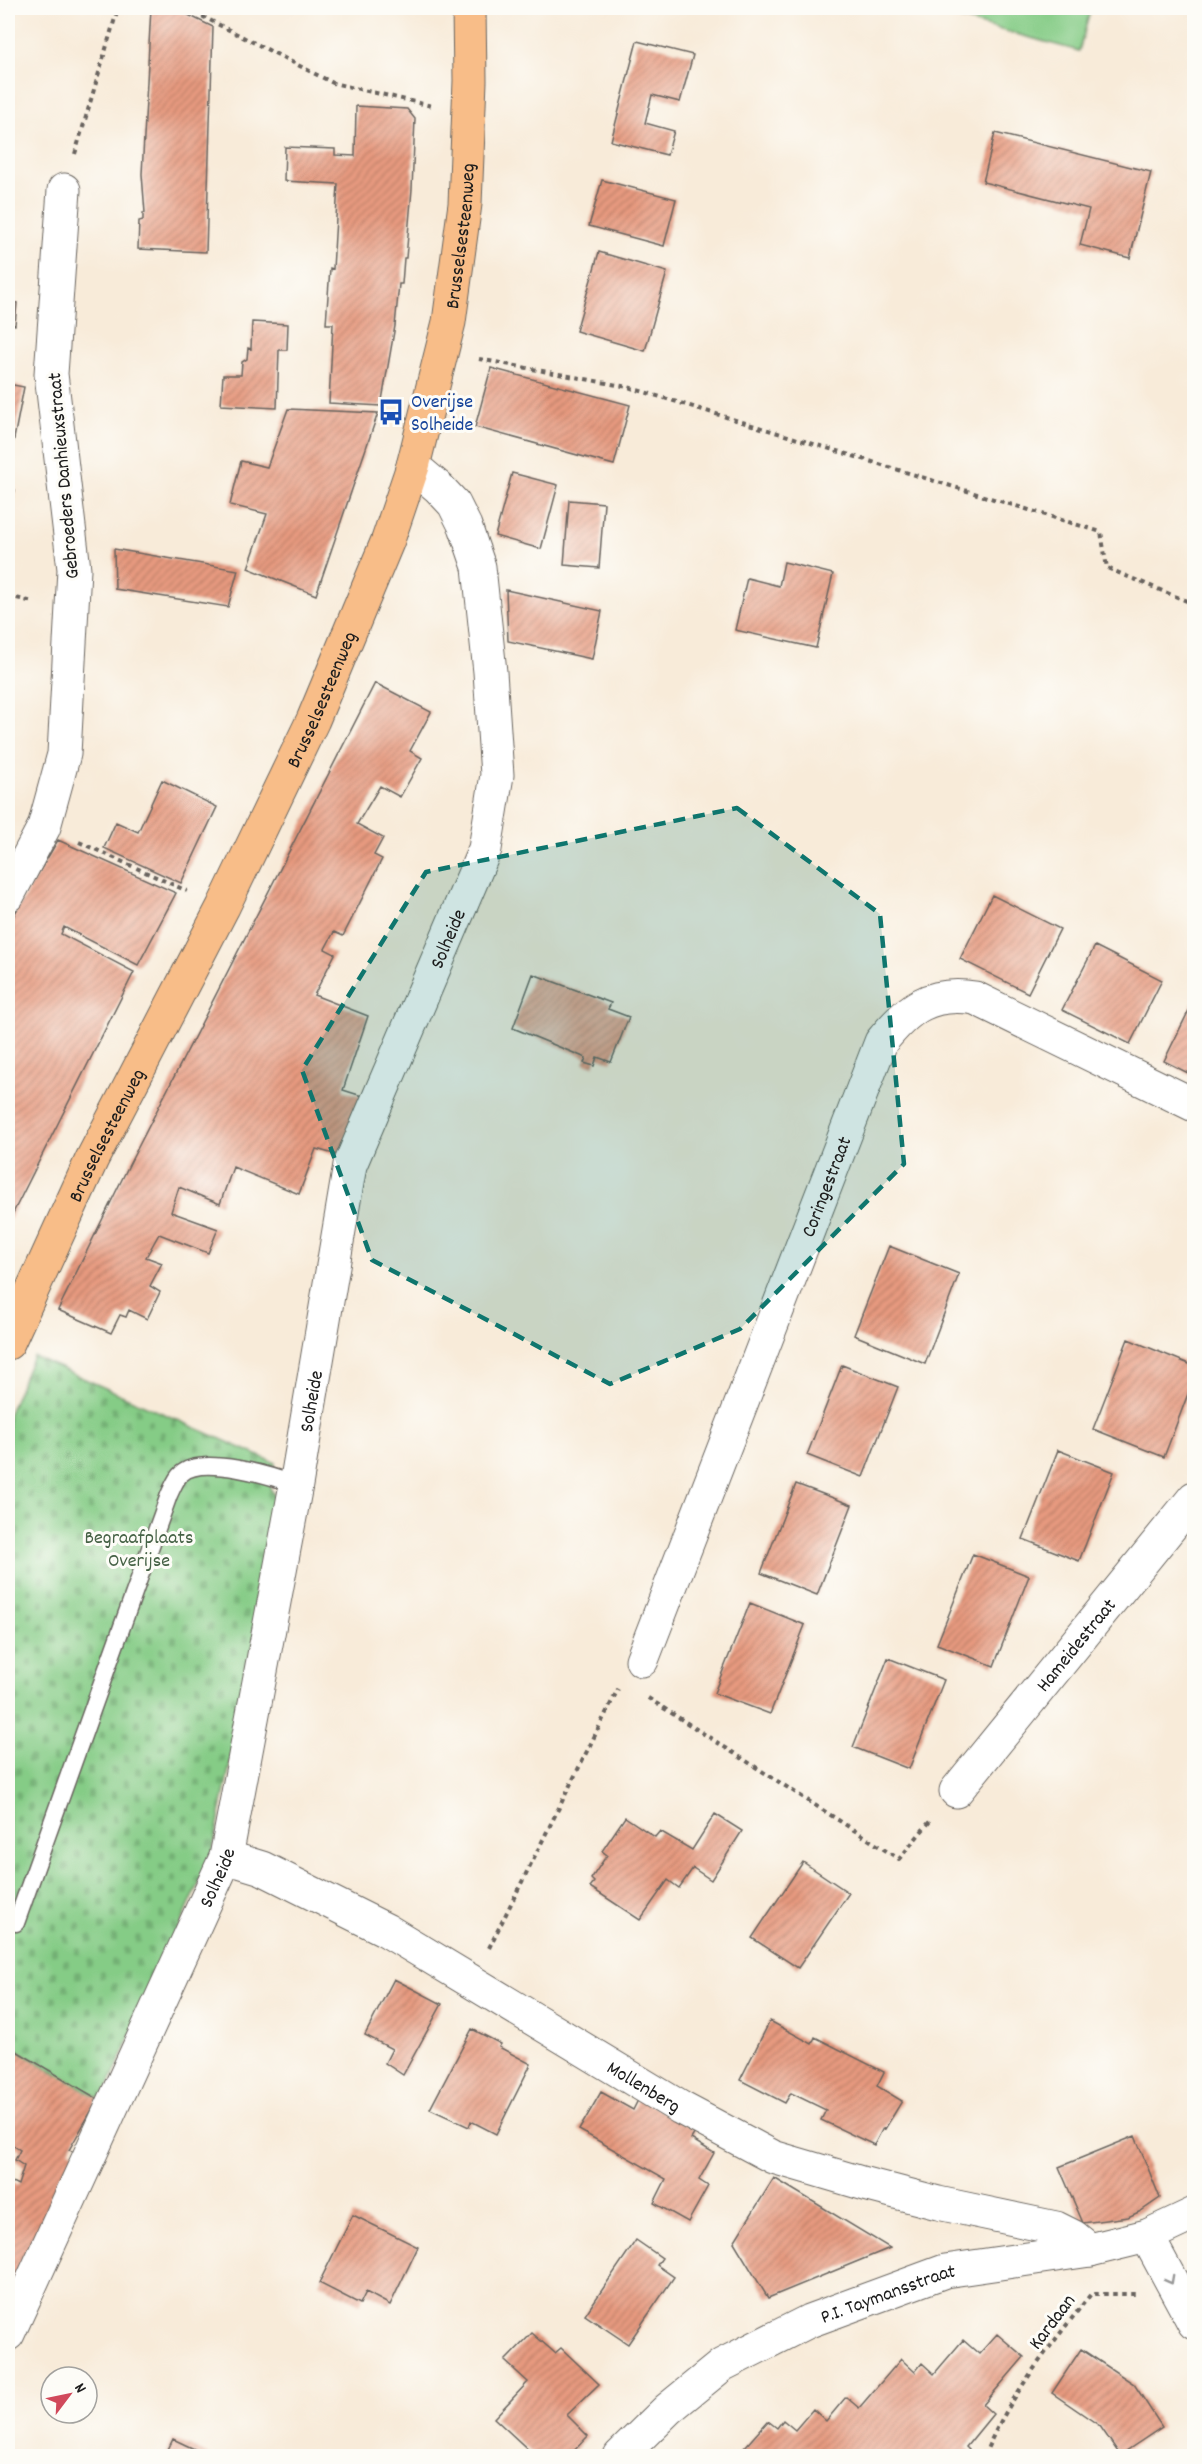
<svg xmlns="http://www.w3.org/2000/svg" width="1202" height="2464" font-family="Dekko,sans-serif">
  <style>
    .cemetery { fill: url(#cemetery-stones); stroke: #507451; stroke-width: 1.5 }
    .pitch { fill: #85cc86; stroke: #507451; stroke-width: 1.5 }
    .building { fill: url(#building-hatch) }
    .lines { fill: none; stroke-linecap: round; stroke-linejoin: round }
    .service-casing { stroke: #69645e; stroke-width: 19 }
    .minor-casing { stroke: #69645e; stroke-width: 35 }
    .primary-casing { stroke: #69645e; stroke-width: 35 }
    .path { stroke: #69645e; stroke-width: 4; stroke-dasharray: 4.5 4.5; stroke-linecap: butt }
    .service { stroke: #fff; stroke-width: 16 }
    .minor { stroke: #fff; stroke-width: 33 }
    .primary { stroke: #f8bd88; stroke-width: 33 }
    .oneway { stroke: #999 }
    .marked { fill: #0f766e; fill-opacity: 0.2; stroke: #0f766e; stroke-width: 4.5; stroke-dasharray: 12 8; stroke-linejoin: round }
    .labels { text-anchor: middle; stroke-width: 6; stroke-linejoin: round; paint-order: stroke }
    .street-label { font-size: 20px; fill: #1c1c1c; stroke: #fdfcf7 }
    .transit-label { font-size: 20px; fill: #164399; stroke: #fdfcf7; text-anchor: start }
    .park-label { font-size: 20px; fill: #466246; stroke: #fdfcf7 }
  </style>
  <defs>
    <pattern id="cemetery-stones" width="16" height="16" patternUnits="userSpaceOnUse" patternTransform="scale(1.5)"><rect width="16" height="16" fill="#85cc86"/><path d="M2 7V4a2 2 0 0 1 4 0v3zM10 15v-3a2 2 0 0 1 4 0v3z" fill="#72af73"/></pattern>
    <pattern id="building-hatch" width="6" height="6" patternUnits="userSpaceOnUse" patternTransform="scale(1.5)"><rect width="6" height="6" fill="#e79a7f"/><path d="M-1 1l2-2M0 6l6-6M5 7l2-2" fill="none" stroke="#ba7d67"/></pattern>
  </defs>
  <rect width="100%" height="100%" fill="#fdfcf7"/>
  <filter id="ink" filterUnits="userSpaceOnUse"><feTurbulence type="fractalNoise" baseFrequency=".0167" numOctaves="2"/><feDisplacementMap in="SourceGraphic" scale="12" xChannelSelector="R" yChannelSelector="G"/><feConvolveMatrix kernelMatrix="1 2 1 2 8 2 1 2 1" color-interpolation-filters="sRGB"/></filter>
  <filter id="wash" filterUnits="userSpaceOnUse"><feTurbulence type="fractalNoise" baseFrequency=".008" numOctaves="4" result="noise"/><feDisplacementMap in="SourceGraphic" scale="24" xChannelSelector="R" yChannelSelector="G"/><feGaussianBlur stdDeviation="1.35" result="paint"/><feColorMatrix in="noise" values="0 0 0 0 0 0 0 0 0 0 0 0 0 0 0 0 0 1.4 0 .05"/><feComposite in="paint" operator="in"/></filter>
  <g filter="url(#wash)">
    <rect width="100%" height="100%" fill="#f8ebd9"/>
    <path class="cemetery" d="M 33,1356 L 275,1463 L 270,1488 L 281,1505 L 212,1855 L 102,2100 L 8,2045 L 8,1415 Z"/>
    <path class="pitch" d="M 920,8 L 1091,8 L 1079,51 Z"/>
    <g id="blocks">
      <path class="building" d="M 151,8 L 174,8 L 213,27 L 206,252 L 138,249 L 139,221 L 143,220 L 143,213 L 145,213 L 142,174 Z
        M 637,41 L 693,55 L 680,102 L 652,95 L 645,123 L 674,131 L 667,155 L 611,141 Z
        M 356,106 L 407,109 L 415,119 L 412,189 L 406,258 L 404,258 L 402,284 L 399,284 L 395,326 L 381,406 L 329,403 L 333,324 L 326,324 L 330,268 L 333,269 L 338,184 L 284,181 L 285,147 L 335,149 L 335,155 L 355,156 Z
        M 995,133 L 1151,172 L 1130,258 L 1080,245 L 1089,209 L 983,182 Z
        M 602,180 L 676,199 L 664,246 L 589,226 Z
        M 599,252 L 667,272 L 645,351 L 576,331 Z
        M 8,279 L 12,279 L 10,302 L 17,303 L 15,325 L 8,324 Z
        M 252,322 L 288,324 L 287,350 L 279,350 L 277,408 L 221,405 L 223,375 L 241,375 L 242,362 L 247,359 L 248,348 L 251,349 Z
        M 491,368 L 630,405 L 614,465 L 475,427 Z
        M 8,384 L 24,387 L 12,449 L 8,448 Z
        M 288,409 L 378,413 L 316,595 L 248,568 L 267,514 L 230,505 L 241,461 L 267,467 Z
        M 512,473 L 558,485 L 541,549 L 495,536 Z
        M 8,488 L 15,490 L 8,517 Z
        M 569,500 L 604,503 L 599,568 L 564,565 Z
        M 114,549 L 238,570 L 228,607 L 115,589 Z
        M 784,562 L 833,574 L 816,648 L 735,630 L 747,578 L 779,586 Z
        M 506,590 L 602,611 L 592,659 L 508,641 Z
        M 375,683 L 431,712 L 410,751 L 422,758 L 400,797 L 380,786 L 357,824 L 383,838 L 374,855 L 382,859 L 343,936 L 334,932 L 325,949 L 335,954 L 314,995 L 368,1016 L 343,1090 L 362,1096 L 341,1156 L 316,1149 L 299,1194 L 233,1167 L 220,1204 L 179,1187 L 171,1212 L 218,1229 L 208,1253 L 159,1234 L 146,1257 L 162,1263 L 150,1286 L 160,1292 L 147,1319 L 129,1310 L 126,1317 L 120,1315 L 111,1333 L 58,1310 L 129,1165 Z
        M 162,780 L 217,807 L 181,883 L 104,848 L 116,822 L 138,832 Z
        M 58,840 L 176,893 L 138,965 L 64,927 L 61,934 L 134,972 L 8,1223 L 8,975 L 10,971 L 8,970 L 8,925 Z
        M 992,895 L 1060,929 L 1028,993 L 960,959 Z
        M 1095,946 L 1162,980 L 1130,1044 L 1062,1010 Z
        M 533,974 L 611,1003 L 608,1009 L 629,1017 L 611,1062 L 597,1057 L 594,1066 L 584,1063 L 586,1058 L 513,1028 Z
        M 1194,1000 L 1194,1076 L 1164,1061 Z
        M 889,1246 L 959,1274 L 925,1364 L 854,1335 Z
        M 1128,1339 L 1194,1366 L 1194,1378 L 1164,1457 L 1093,1429 Z
        M 842,1365 L 898,1387 L 863,1477 L 807,1455 Z
        M 1058,1450 L 1114,1472 L 1079,1561 L 1023,1539 Z
        M 796,1484 L 852,1505 L 817,1595 L 761,1573 Z
        M 973,1554 L 1029,1576 L 994,1666 L 937,1644 Z
        M 750,1603 L 805,1625 L 770,1714 L 714,1693 Z
        M 888,1658 L 944,1680 L 909,1769 L 853,1747 Z
        M 715,1814 L 742,1831 L 711,1880 L 693,1868 L 679,1888 L 668,1880 L 640,1920 L 590,1887 L 594,1882 L 591,1879 L 607,1855 L 602,1851 L 625,1817 L 655,1837 L 660,1831 L 692,1850 Z
        M 803,1862 L 849,1893 L 798,1968 L 752,1938 Z
        M 394,1979 L 442,2004 L 403,2075 L 385,2063 L 392,2049 L 365,2035 Z
        M 770,2021 L 812,2044 L 815,2037 L 884,2072 L 877,2086 L 902,2101 L 885,2129 L 883,2128 L 874,2145 L 821,2120 L 826,2110 L 791,2093 L 785,2103 L 740,2080 Z
        M 472,2029 L 501,2044 L 499,2047 L 531,2064 L 496,2134 L 471,2121 L 469,2127 L 430,2109 Z
        M 8,2046 L 98,2099 L 69,2150 L 81,2154 L 8,2314 L 8,2226 L 10,2220 L 8,2219 L 8,2180 L 18,2185 L 24,2166 L 15,2160 L 20,2150 L 8,2142 Z
        M 601,2092 L 633,2110 L 639,2098 L 696,2131 L 691,2139 L 714,2153 L 699,2180 L 708,2186 L 688,2222 L 654,2203 L 666,2179 L 579,2130 Z
        M 1135,2136 L 1160,2198 L 1141,2211 L 1128,2217 L 1083,2223 L 1059,2167 Z
        M 774,2178 L 890,2248 L 768,2298 L 734,2242 Z
        M 353,2215 L 418,2247 L 390,2305 L 366,2292 L 360,2304 L 319,2283 Z
        M 636,2240 L 662,2258 L 657,2265 L 674,2277 L 628,2344 L 585,2315 Z
        M 532,2333 L 555,2353 L 561,2348 L 599,2384 L 567,2415 L 588,2436 L 569,2456 L 538,2456 L 533,2454 L 494,2418 L 528,2382 L 505,2361 Z
        M 997,2334 L 1024,2357 L 983,2405 L 993,2414 L 966,2447 L 971,2452 L 967,2456 L 737,2456 L 768,2421 L 777,2428 L 783,2420 L 795,2430 L 813,2409 L 826,2421 L 846,2397 L 859,2408 L 901,2359 L 915,2372 L 922,2363 L 934,2374 L 963,2340 L 979,2354 Z
        M 1081,2349 L 1134,2384 L 1162,2427 L 1120,2455 L 1100,2426 L 1052,2393 Z
        M 173,2439 L 209,2456 L 165,2456 Z"/>
    </g>
  </g>
  <g filter="url(#ink)">
    <use href="#blocks" fill-opacity="0" stroke="#69645e" stroke-width="1.5"/>
    <g class="lines">
      <g class="service-casing">
        <path id="service" d="M 16,1923 L 169,1495 C 172,1489 176,1478 181,1474 C 201,1454 272,1476 296,1485"/>
      </g>
      <g class="minor-casing">
        <g id="minor">
          <path d="M 8,895 L 44,827 L 64,754 L 74,569 L 51,374 L 64,190"/>
          <path id="s1" d="M 642,1660 L 881,1042 C 908,1008 930,991 975,998 L 1194,1105"/>
          <path id="s2" d="M 956,1791 L 1194,1498"/>
          <path id="s3" d="M 226,1857 L 262,1868 L 386,1930 L 681,2108 L 773,2157 L 865,2184 L 938,2203 L 1056,2228 L 1074,2237 L 1090,2250"/>
          <path d="M 1147,2236 L 1194,2323"/>
          <path id="s4" d="M 8,2334 L 226,1857 L 296,1485 L 350,1165 L 485,849 L 497,775 L 490,672 L 479,567 L 465,526 L 454,504 L 439,488 L 413,466"/>
          <path id="s5" d="M 620,2456 L 668,2409 L 722,2365 L 809,2321 L 945,2271 L 1090,2250 L 1147,2236 L 1194,2214"/>
        </g>
      </g>
      <g class="primary-casing">
        <g id="primary">
          <path id="s6" d="M 8,1343 L 92,1159 L 223,907 L 313,720 L 388,540 L 413,466 L 449,322 L 465,204 L 470,81 L 469,8"/>
        </g>
      </g>
      <path class="path" d="M 186,8 L 333,83 L 432,106
        M 75,154 L 118,8
        M 479,359 L 628,387 L 1101,532 L 1107,568 L 1194,604
        M 8,596 L 33,602
        M 79,842 L 187,891
        M 648,1698 L 899,1859 L 931,1820
        M 489,1948 L 618,1689
        M 984,2456 C 1009,2396 1051,2345 1091,2294 L 1135,2294"/>
      <use href="#service" class="service"/>
      <use href="#minor" class="minor"/>
      <use href="#primary" class="primary"/>
    </g>
    <defs><path id="oneway-chevron" d="M-2-3.5L2.5 0L-2 3.5" fill="none" stroke-width="1.6" stroke-linecap="round" stroke-linejoin="round" transform="scale(1.5)"/></defs>
    <use class="oneway" href="#oneway-chevron" transform="translate(1170 2280) rotate(62)"/>
  </g>
  <path class="marked" d="M 737,808 L 880,914 L 904,1164 L 740,1329 L 610,1384 L 372,1260 L 302,1070 L 426,872 Z"/>
  <defs>
    <g id="bus-bare" transform="scale(2.07)"><path d="M-5-6H5V4H4V6H2V4H-2V6H-4V4H-5ZM-3.5-4V0h7V-4ZM-3.5 1.2v1.5H-2V1.2ZM2 1.2v1.5H3.5V1.2Z" fill="#1a4fb4" stroke="#fdfcf7" stroke-width="2.5" paint-order="stroke"/></g>
  </defs>
  <g fill-rule="evenodd">
    <use href="#bus-bare" x="391" y="412"/>
  </g>
  <g class="labels">
    <g class="street-label">
      <text dy="7" stroke="none"><textPath href="#s6" startOffset="1202">Brusselsesteenweg</textPath></text>
      <text transform="translate(62 476) rotate(-95)" y="7">Gebroeders Danhieuxstraat</text>
      <text dy="7" stroke="none"><textPath href="#s6" startOffset="716">Brusselsesteenweg</textPath></text>
      <text dy="7" stroke="none"><textPath href="#s4" startOffset="1474">Solheide</textPath></text>
      <text dy="7" stroke="none"><textPath href="#s6" startOffset="230">Brusselsesteenweg</textPath></text>
      <text dy="7" stroke="none"><textPath href="#s1" startOffset="508">Coringestraat</textPath></text>
      <text dy="7" stroke="none"><textPath href="#s4" startOffset="988">Solheide</textPath></text>
      <text dy="7" stroke="none"><textPath href="#s2" startOffset="189">Hameidestraat</textPath></text>
      <text dy="7" stroke="none"><textPath href="#s4" startOffset="502">Solheide</textPath></text>
      <text dy="7" stroke="none"><textPath href="#s3" startOffset="478">Mollenberg</textPath></text>
      <text dy="7" stroke="none"><textPath href="#s5" startOffset="318">P.I. Taymansstraat</textPath></text>
      <text transform="translate(1051 2321) rotate(-53)" y="7">Kardaan</text>
    </g>
    <g class="transit-label">
      <text x="411" y="407">Overijse<tspan x="411" dy="23">Solheide</tspan></text>
    </g>
    <g class="park-label">
      <text x="139" y="1543">Begraafplaats<tspan x="139" dy="23">Overijse</tspan></text>
    </g>
  </g>
  <rect width="1202" height="2464" fill="none" stroke="#fdfcf7" stroke-width="30"/>
  <g transform="translate(69 2395) rotate(58)"><circle r="28" fill="#fdfcf7" stroke="#a3a29f" stroke-width="1.5"/>
  <path d="M0-4.5L10 22L0 15L-10 22Z" fill="#d1495b"/>
  <text y="-9" font-size="16" font-weight="bold" text-anchor="middle" fill="#1c1c1c">N</text>
  </g>
</svg>
